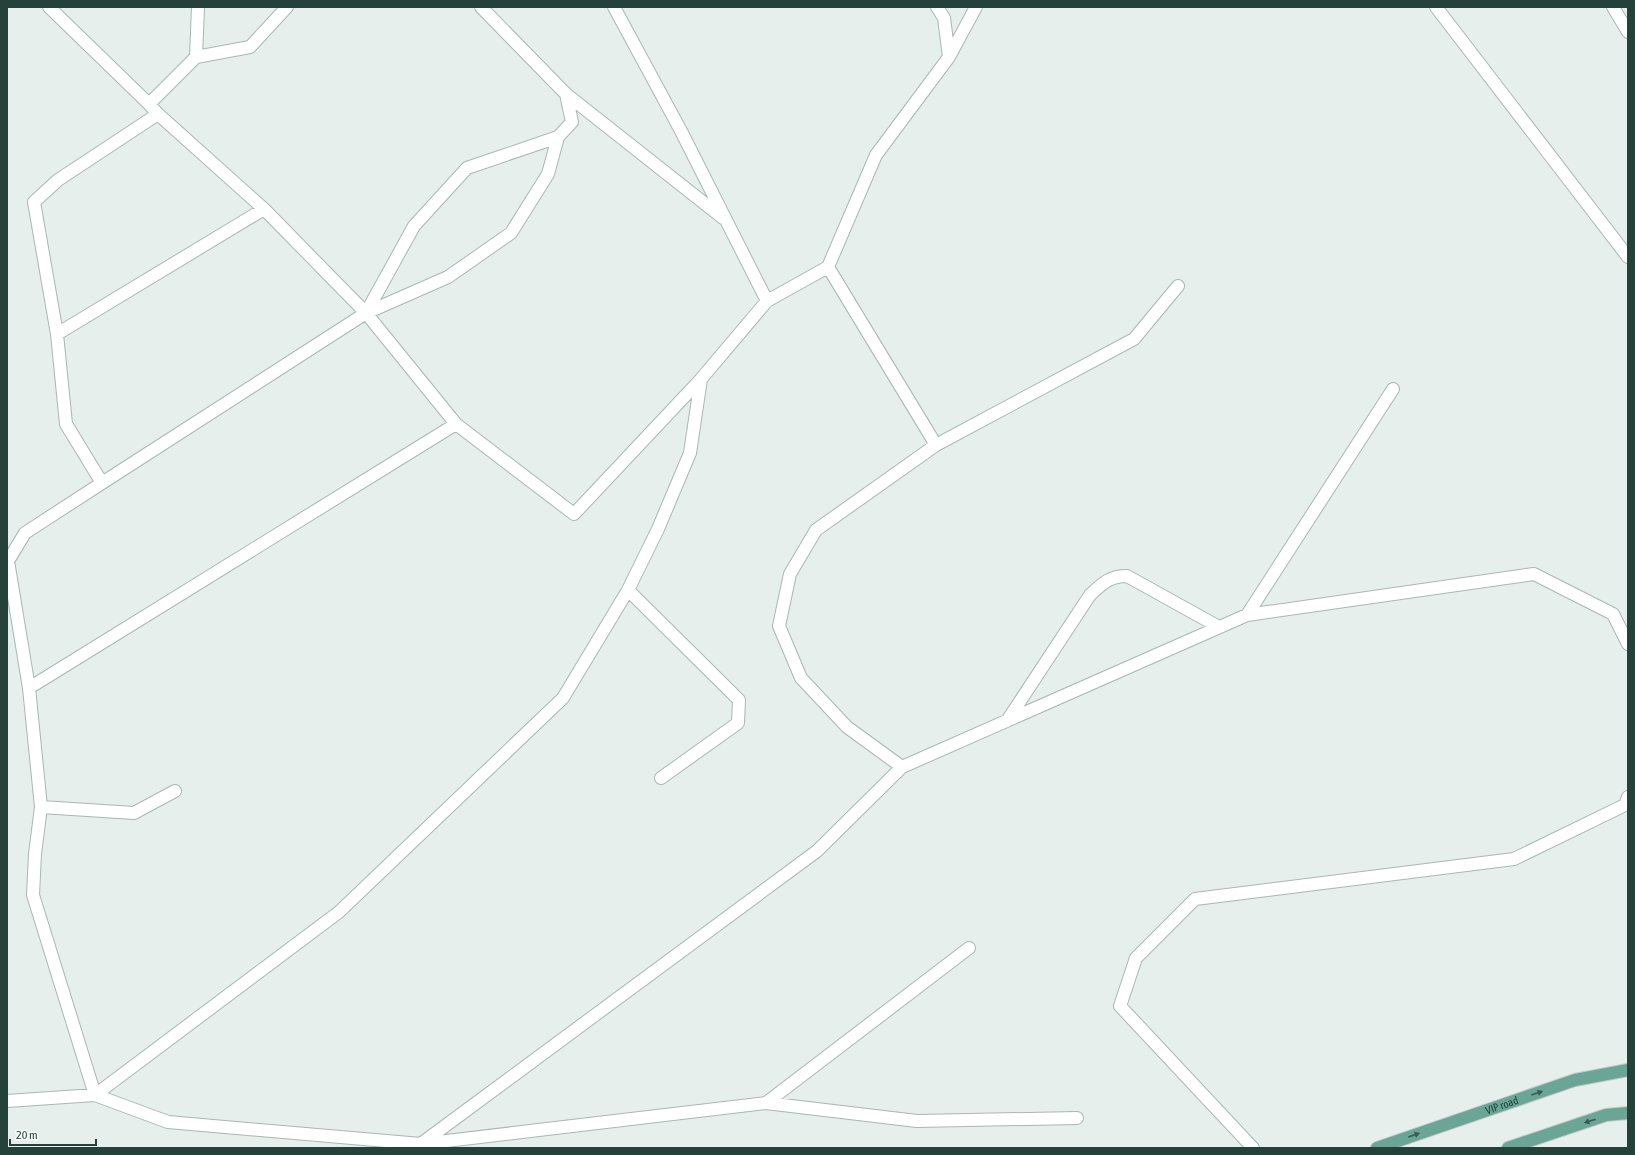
<svg xmlns="http://www.w3.org/2000/svg" width="1635" height="1155" font-family="'Asap Condensed',sans-serif">
  <style>
    .lines { fill: none; stroke-linecap: round; stroke-linejoin: round }
    .lane-casing { stroke: #a8b8b2; stroke-width: 14 }
    .street-casing { stroke: #a8b8b2; stroke-width: 14 }
    .primary-casing { stroke: #c2cac8; stroke-width: 14 }
    .lane { stroke: #fff; stroke-width: 12 }
    .street { stroke: #fff; stroke-width: 12 }
    .primary { stroke: #6aa596; stroke-width: 12 }
    .oneway { fill: #365b51 }
    .labels { text-anchor: middle; stroke-width: 3.5; stroke-linejoin: round; paint-order: stroke }
    .street-label { font-size: 11px; fill: #24423a; stroke: #f7fbf9 }
  </style>
  <rect width="100%" height="100%" fill="#e6efeb"/>
  <g class="lines">
    <g class="lane-casing">
      <path id="lane" d="M 1613,7 L 1628,32"/>
    </g>
    <g class="street-casing">
      <path id="street" d="M 49,7 L 149,104 L 158,114 L 264,209 L 366,313 L 456,424 L 574,514 L 701,379
        M 481,7 L 566,94 L 572,122 L 558,137 L 548,174 L 511,233 L 448,277 L 366,313 L 102,483 L 25,533 L 8,561 L 29,688 L 41,807 L 35,854 L 33,895 L 95,1095 L 339,912 L 563,698 L 628,590 L 658,529 L 690,453 L 701,379 L 767,301 L 828,267 L 876,155 L 949,57 L 944,18 L 937,7
        M 614,7 L 681,131 L 767,301
        M 1436,7 L 1628,257
        M 196,57 L 198,7
        M 949,57 L 976,7
        M 566,94 L 723,218
        M 149,104 L 196,57 L 250,47 L 287,7
        M 828,267 L 936,445
        M 1178,286 L 1134,339 L 936,445 L 816,530 L 790,574 L 779,626 L 801,678 L 847,727 L 902,767 L 1247,615 L 1534,574 L 1613,614 L 1628,644
        M 366,313 L 414,226 L 467,168 L 558,137
        M 57,334 L 264,209
        M 102,483 L 66,424 L 57,334 L 34,202 L 58,180 L 158,114
        M 628,590 L 739,700 L 738,723 L 661,778
        M 1247,615 L 1393,389
        M 29,688 L 456,424
        M 1007,721 L 1090,595 C 1102,584 1109,576 1127,576 L 1219,627
        M 41,807 L 134,813 L 175,791
        M 7,1101 L 95,1095 L 168,1122 L 421,1144 L 766,1103 L 917,1121 L 1077,1118
        M 766,1103 L 969,948
        M 422,1143 L 817,851 L 902,767
        M 1253,1148 L 1120,1006 L 1136,958 L 1195,899 L 1514,859 L 1625,805 L 1628,797"/>
    </g>
    <g class="primary-casing">
      <g id="primary">
        <path id="s1" d="M 1377,1148 L 1575,1080 L 1628,1070"/>
        <path d="M 1508,1148 L 1606,1115 L 1628,1113"/>
      </g>
    </g>
    <use href="#lane" class="lane"/>
    <use href="#street" class="street"/>
    <use href="#primary" class="primary"/>
  </g>
  <defs><path id="oneway-solid" d="M-6-.8H1V-3.2L6.5 0L1 3.2V.8H-6Z"/></defs>
  <g class="oneway">
    <use href="#oneway-solid" transform="translate(1537 1093) rotate(-19)"/>
    <use href="#oneway-solid" transform="translate(1590 1121) rotate(162)"/>
    <use href="#oneway-solid" transform="translate(1414 1135) rotate(-19)"/>
  </g>
  <g class="labels">
    <g class="street-label">
      <text dy="4" stroke="none"><textPath href="#s1" startOffset="132">VIP road</textPath></text>
    </g>
  </g>
  <rect width="1635" height="1155" fill="none" stroke="#24423a" stroke-width="16"/>
  <path d="M10 1139v6h86v-6" fill="none" stroke="#24423a" stroke-width="2"/>
  <text x="16" y="1139" font-size="12" fill="#24423a" stroke="#f7fbf9" stroke-width="3" paint-order="stroke">20 m</text>
</svg>
